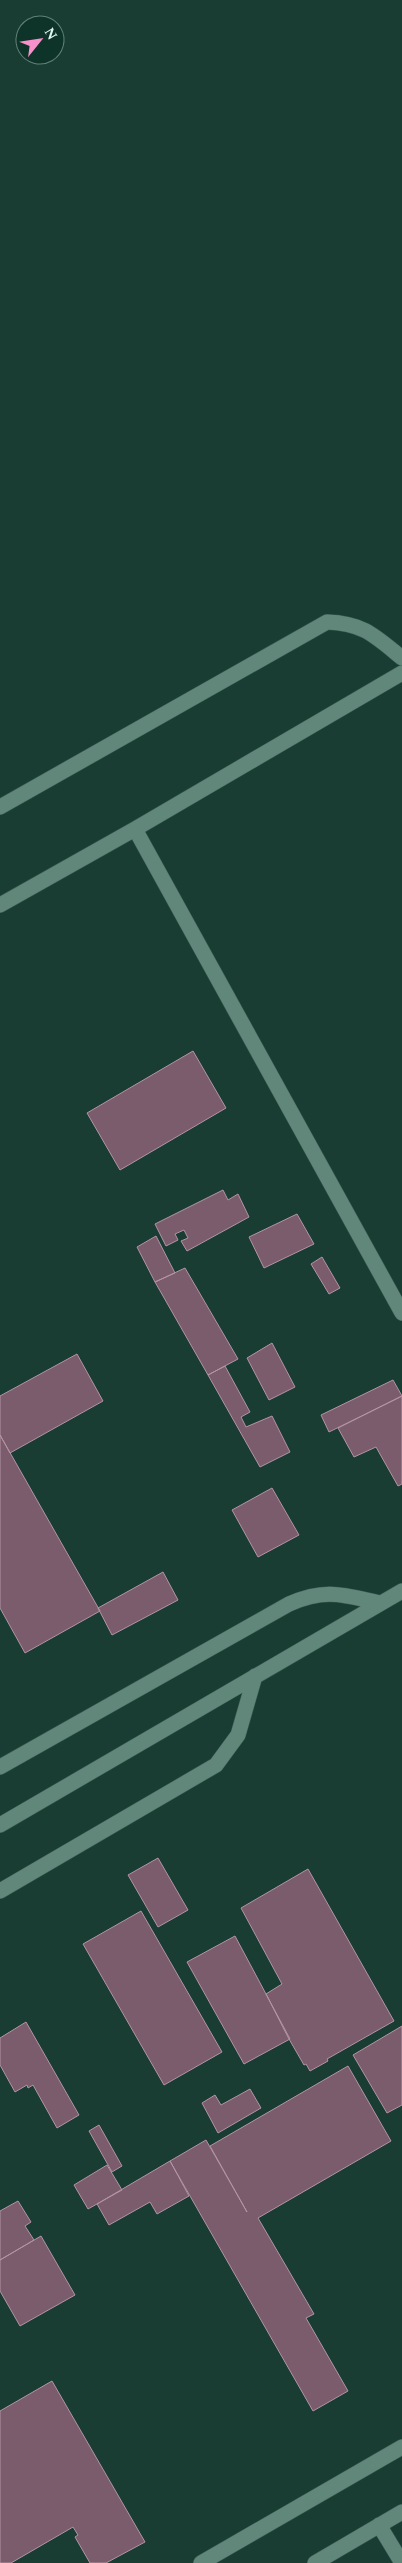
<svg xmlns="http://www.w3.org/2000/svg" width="402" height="2563" font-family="Spectral,serif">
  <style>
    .building { fill: #7a5c6c; stroke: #b494a5 }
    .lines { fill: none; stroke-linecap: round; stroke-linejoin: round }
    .lane-casing { stroke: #3a5a52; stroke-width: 16 }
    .street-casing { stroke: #3a5a52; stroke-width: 16 }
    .lane { stroke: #61867a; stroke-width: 15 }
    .street { stroke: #61867a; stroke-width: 15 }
  </style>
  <rect width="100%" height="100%" fill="#193d33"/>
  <path class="building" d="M 193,1051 L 226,1108 L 120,1170 L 87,1113 Z
    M 223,1190 L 228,1200 L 238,1194 L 249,1217 L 187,1251 L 181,1241 L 188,1238 L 184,1230 L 175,1234 L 178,1240 L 166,1246 L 155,1224 Z
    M 297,1214 L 314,1244 L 264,1268 L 249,1237 Z
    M 156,1236 L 175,1273 L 155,1282 L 137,1247 Z
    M 322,1257 L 340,1288 L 329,1294 L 311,1264 Z
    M 185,1268 L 238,1359 L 208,1375 L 155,1282 Z
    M 272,1343 L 295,1387 L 269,1400 L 247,1358 Z
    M 77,1354 L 103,1401 L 10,1453 L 0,1435 L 0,1396 Z
    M 225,1366 L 250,1412 L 241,1417 L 246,1427 L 272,1416 L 290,1452 L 260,1467 L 208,1375 Z
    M 393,1380 L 402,1396 L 329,1432 L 321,1415 Z
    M 402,1396 L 402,1484 L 398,1486 L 376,1447 L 354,1457 L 338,1428 Z
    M 0,1435 L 100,1611 L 25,1653 L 0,1608 Z
    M 272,1488 L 299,1535 L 258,1557 L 232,1510 Z
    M 163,1572 L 178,1600 L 112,1635 L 98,1608 Z
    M 158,1858 L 188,1910 L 158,1927 L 128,1875 Z
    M 308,1869 L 394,2021 L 327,2059 L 328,2061 L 310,2071 L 306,2064 L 304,2065 L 289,2039 L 266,1994 L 282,1984 L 241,1908 Z
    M 141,1911 L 222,2052 L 164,2085 L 83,1944 Z
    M 235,1936 L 290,2039 L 244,2064 L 187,1962 Z
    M 26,2022 L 79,2115 L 57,2128 L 33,2085 L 28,2088 L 27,2085 L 15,2092 L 0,2065 L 0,2038 Z
    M 402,2026 L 402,2105 L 387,2113 L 353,2055 Z
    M 348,2066 L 391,2141 L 258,2218 L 314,2314 L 306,2318 L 348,2391 L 313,2411 L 170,2161 L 206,2140 L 247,2212 L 210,2146 Z
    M 250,2089 L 261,2108 L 218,2133 L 202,2103 L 215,2095 L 221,2105 Z
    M 99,2125 L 122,2166 L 112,2172 L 89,2131 Z
    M 170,2161 L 189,2196 L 157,2214 L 150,2202 L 109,2225 L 97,2204 Z
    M 107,2165 L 122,2190 L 88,2209 L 74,2185 Z
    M 18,2201 L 31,2222 L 25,2226 L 34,2240 L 0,2260 L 0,2211 Z
    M 41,2236 L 75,2295 L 20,2326 L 0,2291 L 0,2260 Z
    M 52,2381 L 145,2542 L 106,2563 L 90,2563 L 75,2537 L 78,2535 L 73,2527 L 11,2563 L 0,2563 L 0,2411 Z"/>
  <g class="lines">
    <g class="lane-casing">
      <path id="lane" d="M 0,807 L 327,622 C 363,623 375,636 402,658"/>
    </g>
    <g class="street-casing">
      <path id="street" d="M 135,829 L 402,1313
        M 0,905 L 135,829 L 402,673
        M 0,1767 L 289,1604 C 326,1588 343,1595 380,1603
        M 0,1825 L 402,1591
        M 0,1891 L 216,1765 L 238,1735 L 255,1676
        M 379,2525 L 402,2563
        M 201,2563 L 402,2447
        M 315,2563 L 402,2512"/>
    </g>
    <use href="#lane" class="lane"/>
    <use href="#street" class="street"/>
  </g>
  <g transform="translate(40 40) rotate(60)"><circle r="24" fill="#0e3329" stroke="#628178"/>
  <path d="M0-4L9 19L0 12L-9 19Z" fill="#f890cc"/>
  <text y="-8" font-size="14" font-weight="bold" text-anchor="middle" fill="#e1f5ef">N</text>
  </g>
</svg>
